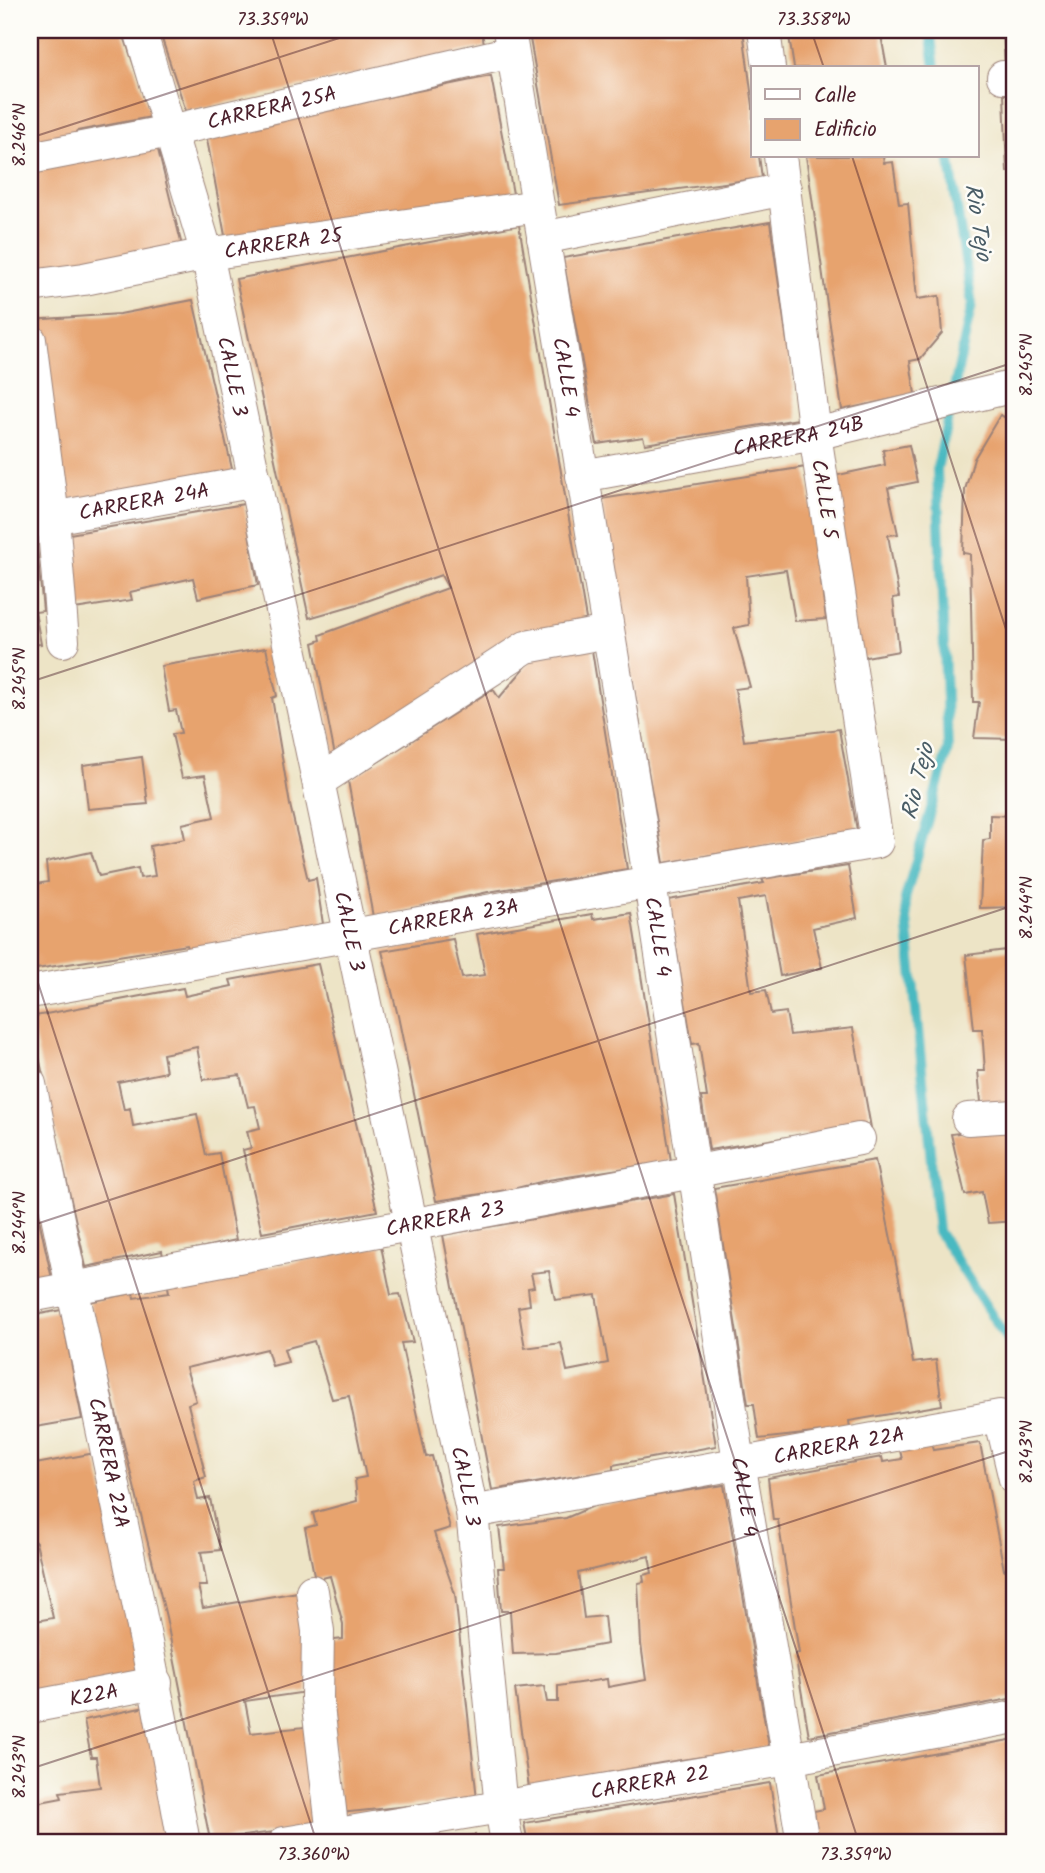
<svg xmlns="http://www.w3.org/2000/svg" width="1045" height="1873" font-family="Kalam,sans-serif">
  <style>
    .lines { fill: none; stroke-linecap: round; stroke-linejoin: round }
    .stream { stroke: #4ab9c1; stroke-width: 10 }
    .building { fill: #e7a36e; fill-rule: evenodd }
    .minor-casing { stroke: #9c8278; stroke-width: 34 }
    .minor { stroke: #fff; stroke-width: 32 }
    .ticks { fill: none; stroke: #4a1f2b; stroke-width: 2; stroke-opacity: 0.45 }
    .labels { text-anchor: middle; stroke-width: 5; stroke-linejoin: round; paint-order: stroke }
    .street-label { font-size: 21px; fill: #4a1f2b; stroke: #fdfcf7 }
    .water-label { font-size: 23px; font-style: italic; fill: #4a5d67; stroke: #fdfcf7 }
    .neatline { fill: none; stroke: #4a1f2b; stroke-width: 2.5 }
    .ticks-label { font-size: 18px; text-anchor: middle; fill: #4a1f2b }
  </style>
  <rect width="100%" height="100%" fill="#fdfcf7"/>
  <filter id="ink" filterUnits="userSpaceOnUse"><feTurbulence type="fractalNoise" baseFrequency=".0143" numOctaves="2"/><feDisplacementMap in="SourceGraphic" scale="14" xChannelSelector="R" yChannelSelector="G"/><feConvolveMatrix kernelMatrix="1 2 1 2 8 2 1 2 1" color-interpolation-filters="sRGB"/></filter>
  <filter id="wash" filterUnits="userSpaceOnUse"><feTurbulence type="fractalNoise" baseFrequency=".00686" numOctaves="4" result="noise"/><feDisplacementMap in="SourceGraphic" scale="28" xChannelSelector="R" yChannelSelector="G"/><feGaussianBlur stdDeviation="1.57" result="paint"/><feColorMatrix in="noise" values="0 0 0 0 0 0 0 0 0 0 0 0 0 0 0 0 0 1.4 0 .05"/><feComposite in="paint" operator="in"/></filter>
  <g filter="url(#wash)">
    <rect width="100%" height="100%" fill="#ede4c6"/>
    <g class="lines">
      <path class="stream" d="M 930,30 L 935,68
        M 949,156 L 972,304 L 937,469 L 948,749 L 905,899 L 938,1231 L 1015,1352"/>
    </g>
    <g id="blocks">
      <path class="building" d="M 30,30 L 122,30 L 151,117 L 77,131 L 79,135 L 30,146 Z
        M 159,30 L 481,30 L 485,47 L 186,111 Z
        M 549,30 L 743,30 L 753,106 L 753,156 L 759,156 L 762,178 L 559,205 L 529,33 Z
        M 788,30 L 880,30 L 887,68 L 794,68 Z
        M 1003,30 L 1015,30 L 1015,65 L 1005,66 Z
        M 491,76 L 514,199 L 229,257 L 206,134 Z
        M 1004,94 L 1015,94 L 1015,172 L 1007,172 Z
        M 157,146 L 186,262 L 30,278 L 30,169 Z
        M 806,156 L 883,156 L 884,163 L 893,162 L 899,204 L 908,203 L 917,299 L 939,296 L 942,333 L 920,359 L 910,361 L 915,394 L 842,410 Z
        M 770,222 L 798,419 L 645,444 L 643,437 L 597,444 L 563,258 Z
        M 519,225 L 587,625 L 335,756 L 313,643 L 321,640 L 320,635 L 448,588 L 441,575 L 361,603 L 309,618 L 236,279 Z
        M 193,300 L 233,473 L 47,504 L 30,320 L 120,314 Z
        M 1000,415 L 1015,422 L 1015,739 L 974,738 L 979,702 L 973,702 L 970,554 L 963,553 L 965,490 L 974,459 Z
        M 909,445 L 917,482 L 888,488 L 898,534 L 888,535 L 899,597 L 893,598 L 899,651 L 855,659 L 829,477 L 885,465 L 883,450 Z
        M 806,467 L 826,619 L 795,621 L 786,570 L 746,576 L 749,625 L 734,628 L 750,687 L 735,689 L 744,741 L 839,729 L 857,830 L 664,863 L 601,499 Z
        M 244,504 L 258,585 L 198,598 L 193,578 L 130,592 L 132,600 L 68,610 L 52,537 Z
        M 36,538 L 43,611 L 35,612 L 41,644 L 30,645 L 30,539 Z
        M 591,644 L 627,869 L 488,892 L 373,917 L 348,781 L 493,689 L 499,698 L 534,657 Z
        M 266,648 L 277,696 L 272,698 L 290,805 L 308,880 L 316,878 L 323,924 L 189,950 L 187,945 L 30,970 L 30,885 L 48,882 L 46,862 L 91,852 L 99,876 L 138,868 L 140,878 L 155,876 L 150,846 L 185,839 L 182,824 L 214,817 L 205,775 L 182,778 L 172,734 L 181,733 L 176,710 L 169,711 L 161,666 Z
        M 142,757 L 148,804 L 88,809 L 83,765 Z
        M 990,815 L 1015,816 L 1015,907 L 980,908 L 983,840 L 990,839 Z
        M 848,866 L 857,918 L 813,928 L 822,968 L 780,976 L 766,896 L 738,901 L 751,992 L 766,990 L 771,1014 L 786,1012 L 790,1035 L 853,1028 L 871,1128 L 808,1139 L 806,1134 L 709,1150 L 701,1097 L 707,1097 L 699,1043 L 692,1044 L 668,900 L 764,883 L 762,879 Z
        M 631,913 L 671,1161 L 548,1180 L 513,1189 L 436,1201 L 398,1016 L 382,951 L 453,939 L 462,978 L 485,975 L 477,934 L 592,914 L 593,919 Z
        M 1015,949 L 1015,1110 L 982,1112 L 978,1071 L 985,1071 L 982,1029 L 974,1029 L 966,955 Z
        M 318,964 L 377,1211 L 262,1233 L 243,1150 L 251,1148 L 247,1131 L 260,1128 L 255,1106 L 248,1107 L 240,1075 L 203,1080 L 197,1047 L 163,1054 L 166,1072 L 118,1082 L 124,1110 L 130,1108 L 133,1126 L 197,1114 L 206,1155 L 219,1153 L 236,1240 L 163,1256 L 162,1251 L 86,1267 L 30,1017 L 183,988 L 185,996 L 232,986 L 230,980 Z
        M 1015,1126 L 1015,1221 L 988,1223 L 982,1192 L 965,1195 L 951,1134 Z
        M 875,1160 L 900,1284 L 913,1363 L 936,1360 L 942,1405 L 849,1421 L 850,1429 L 759,1439 L 754,1404 L 748,1404 L 714,1188 Z
        M 30,1178 L 54,1288 L 30,1293 Z
        M 674,1194 L 716,1446 L 613,1465 L 613,1470 L 492,1490 L 443,1235 ZM 549,1271 L 555,1300 L 596,1295 L 608,1363 L 567,1371 L 561,1343 L 525,1348 L 518,1307 L 530,1305 L 528,1288 L 534,1287 L 531,1273 Z
        M 381,1246 L 391,1295 L 400,1294 L 413,1342 L 401,1343 L 426,1457 L 432,1456 L 450,1528 L 434,1533 L 455,1594 L 477,1799 L 340,1813 L 326,1641 L 343,1639 L 343,1624 L 330,1576 L 315,1580 L 305,1528 L 316,1525 L 313,1513 L 357,1501 L 355,1479 L 366,1477 L 349,1396 L 332,1399 L 314,1341 L 284,1349 L 288,1362 L 272,1366 L 267,1349 L 186,1368 L 196,1401 L 188,1404 L 206,1477 L 194,1481 L 198,1500 L 210,1498 L 220,1550 L 201,1552 L 207,1586 L 198,1586 L 203,1608 L 298,1592 L 308,1649 L 307,1692 L 245,1701 L 251,1733 L 313,1726 L 325,1826 L 210,1840 L 166,1617 L 89,1302 L 133,1293 L 134,1298 L 169,1293 L 168,1286 Z
        M 61,1310 L 82,1419 L 30,1428 L 30,1316 Z
        M 931,1441 L 933,1450 L 980,1443 L 1004,1570 L 1015,1567 L 1015,1698 L 809,1736 L 795,1654 L 799,1653 L 778,1520 L 773,1520 L 768,1478 L 882,1457 L 883,1462 L 902,1459 L 899,1446 Z
        M 95,1453 L 143,1672 L 30,1693 L 30,1622 L 53,1618 L 36,1542 L 30,1541 L 30,1465 Z
        M 724,1485 L 769,1747 L 661,1763 L 529,1788 L 515,1689 L 544,1686 L 547,1702 L 558,1702 L 558,1686 L 607,1679 L 608,1687 L 646,1680 L 641,1644 L 638,1583 L 644,1582 L 643,1575 L 652,1573 L 649,1556 L 578,1573 L 584,1618 L 604,1616 L 607,1644 L 556,1653 L 513,1654 L 510,1611 L 501,1611 L 498,1568 L 504,1568 L 499,1527 L 566,1518 L 598,1504 Z
        M 150,1706 L 175,1843 L 30,1843 L 30,1804 L 62,1798 L 60,1792 L 100,1787 L 96,1757 L 91,1757 L 84,1720 Z
        M 1015,1739 L 1015,1843 L 819,1843 L 814,1811 L 824,1809 L 818,1775 Z
        M 770,1783 L 780,1843 L 528,1843 L 524,1823 Z
        M 475,1835 L 477,1843 L 432,1843 L 432,1842 Z"/>
    </g>
  </g>
  <g filter="url(#ink)">
    <use href="#blocks" fill-opacity="0" stroke="#9c8278" stroke-width="2"/>
    <g class="lines">
      <g class="minor-casing">
        <g id="minor">
          <path id="s1" d="M 140,30 L 207,254 L 472,1512 L 501,1808 L 507,1843"/>
          <path id="s2" d="M 509,30 L 650,883 L 739,1462 L 803,1843"/>
          <path d="M 764,30 L 769,68"/>
          <path d="M 1003,77 L 1015,77"/>
          <path id="s3" d="M 30,158 L 170,131 L 512,52"/>
          <path d="M 543,238 L 785,189"/>
          <path id="s4" d="M 30,286 L 84,279 L 207,254 L 538,206"/>
          <path d="M 30,340 L 53,517 L 63,641"/>
          <path id="s5" d="M 582,476 L 815,434 L 1015,386"/>
          <path id="s6" d="M 30,522 L 256,481"/>
          <path d="M 319,781 L 526,647 L 608,632"/>
          <path id="s7" d="M 30,992 L 877,842 L 815,434 L 780,156"/>
          <path id="s8" d="M 30,1084 C 81,1337 139,1589 184,1843"/>
          <path d="M 968,1119 L 1015,1116"/>
          <path id="s9" d="M 30,1296 L 693,1172 L 859,1139"/>
          <path id="s10" d="M 472,1512 L 1000,1416 L 1015,1479"/>
          <path d="M 312,1591 L 318,1631 L 317,1698 L 333,1835"/>
          <path id="s11" d="M 30,1707 L 156,1683"/>
          <path id="s12" d="M 284,1843 L 788,1759 L 1015,1717"/>
        </g>
      </g>
      <use href="#minor" class="minor"/>
    </g>
  </g>
  <path class="ticks" d="M 270,30 L 859,1843M 811,30 L 824,68M 30,138 L 364,30M 852,156 L 1015,657M 30,682 L 1015,362M 30,958 L 317,1843M 30,1226 L 1015,905M 30,1769 L 1015,1449"/>
  <g class="labels">
    <g class="street-label">
      <text dy="7" stroke="none"><textPath href="#s3" startOffset="247">CARRERA 25A</textPath></text>
      <text dy="7" stroke="none"><textPath href="#s4" startOffset="257">CARRERA 25</textPath></text>
      <text dy="7" stroke="none"><textPath href="#s1" startOffset="359">CALLE 3</textPath></text>
      <text dy="7" stroke="none"><textPath href="#s2" startOffset="352">CALLE 4</textPath></text>
      <text dy="7" stroke="none"><textPath href="#s5" startOffset="220">CARRERA 24B</textPath></text>
      <text transform="translate(825 499) rotate(81)" y="7">CALLE 5</text>
      <text dy="7" stroke="none"><textPath href="#s6" startOffset="116">CARRERA 24A</textPath></text>
      <text dy="7" stroke="none"><textPath href="#s7" startOffset="430">CARRERA 23A</textPath></text>
      <text dy="7" stroke="none"><textPath href="#s1" startOffset="926">CALLE 3</textPath></text>
      <text dy="7" stroke="none"><textPath href="#s2" startOffset="919">CALLE 4</textPath></text>
      <text dy="7" stroke="none"><textPath href="#s9" startOffset="422">CARRERA 23</textPath></text>
      <text dy="7" stroke="none"><textPath href="#s10" startOffset="373">CARRERA 22A</textPath></text>
      <text dy="7" stroke="none"><textPath href="#s8" startOffset="387">CARRERA 22A</textPath></text>
      <text dy="7" stroke="none"><textPath href="#s1" startOffset="1493">CALLE 3</textPath></text>
      <text dy="7" stroke="none"><textPath href="#s2" startOffset="1486">CALLE 4</textPath></text>
      <text dy="7" stroke="none"><textPath href="#s11" startOffset="65">K22A</textPath></text>
      <text dy="7" stroke="none"><textPath href="#s12" startOffset="371">CARRERA 22</textPath></text>
    </g>
    <g class="water-label">
      <text transform="translate(979 222) rotate(81)" y="8">Rio Tejo</text>
      <text transform="translate(917 781) rotate(-76)" y="8">Rio Tejo</text>
    </g>
  </g>
  <rect width="1045" height="1873" fill="none" stroke="#fdfcf7" stroke-width="77"/>
  <rect x="751" y="66" width="228" height="91" fill="#fdfcf7" stroke="#b5a4a5" stroke-width="2"/>
  <rect x="765" y="89" width="35" height="10" fill="#ffffff" stroke="#b5a4a5" stroke-width="2"/>
  <text x="814" y="102" font-size="21" fill="#4a1f2b">Calle</text>
  <rect x="765" y="119" width="35" height="21" fill="#e7a36e" stroke="#b5a4a5" stroke-width="2"/>
  <text x="814" y="136" font-size="21" fill="#4a1f2b">Edificio</text>
  <rect x="38" y="38" width="968" height="1796" class="neatline"/>
  <g class="ticks-label">
    <text x="273" y="25">73.359°W</text>
    <text x="814" y="25">73.358°W</text>
    <text transform="translate(19 135) rotate(-90)" y="6">8.246°N</text>
    <text transform="translate(1026 365) rotate(-90)" y="6">8.245°N</text>
    <text transform="translate(19 679) rotate(-90)" y="6">8.245°N</text>
    <text transform="translate(1026 908) rotate(-90)" y="6">8.244°N</text>
    <text transform="translate(19 1223) rotate(-90)" y="6">8.244°N</text>
    <text transform="translate(1026 1452) rotate(-90)" y="6">8.243°N</text>
    <text transform="translate(19 1767) rotate(-90)" y="6">8.243°N</text>
    <text x="314" y="1860">73.360°W</text>
    <text x="856" y="1860">73.359°W</text>
  </g>
</svg>
